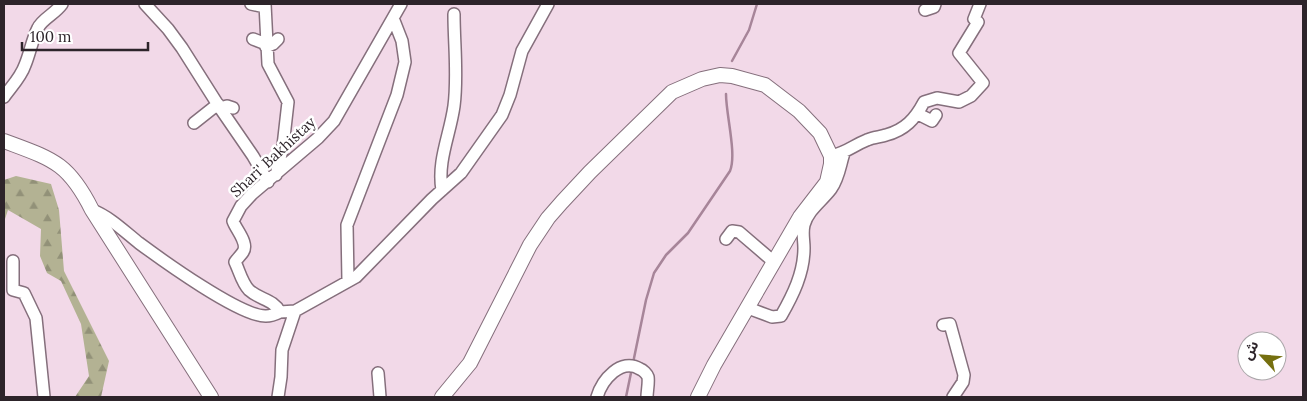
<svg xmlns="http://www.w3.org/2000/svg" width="1307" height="401" font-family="Lora,'Noto Sans Arabic',serif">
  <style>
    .forest { fill: url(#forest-firs) }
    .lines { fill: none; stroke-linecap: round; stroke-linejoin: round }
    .stream { stroke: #a78599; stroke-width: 2.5 }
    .minor-casing { stroke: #856f7c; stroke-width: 14 }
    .major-casing { stroke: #856f7c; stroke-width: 16 }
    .minor { stroke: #fff; stroke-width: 11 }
    .major { stroke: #fff; stroke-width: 14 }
    .labels { text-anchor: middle; stroke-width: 5; stroke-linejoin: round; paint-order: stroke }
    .street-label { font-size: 15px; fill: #2d242a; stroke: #fff }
  </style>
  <defs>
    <pattern id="forest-firs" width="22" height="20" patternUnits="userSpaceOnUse" patternTransform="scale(1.25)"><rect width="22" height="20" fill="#b3b293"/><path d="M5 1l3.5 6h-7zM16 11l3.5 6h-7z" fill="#929178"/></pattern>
  </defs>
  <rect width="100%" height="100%" fill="#f2d9e8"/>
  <path class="forest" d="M 16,176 L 51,184 L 59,210 L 64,271 L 109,361 L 101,397 L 75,397 L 89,376 L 81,324 L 61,281 L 47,273 L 40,256 L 41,229 L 8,210 L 4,222 L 4,180 Z"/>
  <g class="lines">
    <path class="stream" d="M 732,61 L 749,30 L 757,4
      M 633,363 L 646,300 L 654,273 L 666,255 L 688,233 L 730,171 C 737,154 726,115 726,94
      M 626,397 L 632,368"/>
    <g class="minor-casing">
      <path id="minor" d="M 145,4 L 168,29 L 182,48 L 220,108 L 253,156 L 268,182
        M 251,4 L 265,7
        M 265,4 L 268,64 L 288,102 L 283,146 L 276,175
        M 925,10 L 934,7 L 935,4
        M 253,39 L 266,44
        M 266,47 L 273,44 L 278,39
        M 4,97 C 11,87 21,77 25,65 C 30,53 32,40 38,28 C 42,19 55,14 62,4
        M 220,108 L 227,106 L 233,108
        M 918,114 L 932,121 L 936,115
        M 194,123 L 218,104
        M 831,156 C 848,152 852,146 867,140 C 873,137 880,137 886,135 C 905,130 915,119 924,102 L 937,98 L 959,102 L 971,96 L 983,83 L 959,53 L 978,22 L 974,19 L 980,4
        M 442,190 C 437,161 450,135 454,106 C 458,76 454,44 454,14
        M 92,210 C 110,217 124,231 139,243 C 162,260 241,317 266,316 C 270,316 276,314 280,312 C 273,299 260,300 249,290 C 242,283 239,270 235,262 C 237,259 241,255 243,252 C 249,243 236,230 233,221 L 241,206 L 252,194 L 318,138 L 334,121 L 401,4
        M 726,239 L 732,231 L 739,232 L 774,262
        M 13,261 L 13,290 L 24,293 L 36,318 L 44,397
        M 348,281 L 347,225 L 397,95 L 405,62 L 402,41 L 393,18
        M 748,308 L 772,317 L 781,316 C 793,295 804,273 804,248 C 804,240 802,233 804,225 C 808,210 822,201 831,189 C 839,178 840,165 844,153
        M 280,312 L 295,311 L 356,277 L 432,199 L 461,173 L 502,115 L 510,95 L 522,51 L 548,4
        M 943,325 L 950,324 L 964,375 L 963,382 L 953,397
        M 378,373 L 380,397
        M 278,397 L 281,377 L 282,350 L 295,311
        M 597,397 C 602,380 621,357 640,369 C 643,370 647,374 648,377 C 649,383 647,391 647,397"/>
    </g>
    <g class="major-casing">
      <path id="major" d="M 4,141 C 52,159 68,162 92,210 L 211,397
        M 442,397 L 470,363 L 530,245 L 548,218 L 562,202 L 590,172 L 672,92 L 702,79 L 720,75 L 732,76 L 765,85 L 799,111 L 820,133 L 831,156 L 831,164 L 827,182 L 800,217 L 714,365 L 698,397"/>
    </g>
    <use href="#minor" class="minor"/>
    <use href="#major" class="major"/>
  </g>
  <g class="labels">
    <g class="street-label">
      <text transform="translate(273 157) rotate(-43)" y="5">Shari' Bakhistay</text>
    </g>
  </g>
  <rect width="1307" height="401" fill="none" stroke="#2d242a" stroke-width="10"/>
  <g transform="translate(1262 356) rotate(296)"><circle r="24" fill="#ffffff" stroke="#aba7aa"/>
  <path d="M0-4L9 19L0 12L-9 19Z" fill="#756f0f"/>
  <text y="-8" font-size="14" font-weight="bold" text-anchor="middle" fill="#2d242a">ش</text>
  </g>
  <path d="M22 42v8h126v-8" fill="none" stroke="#2d242a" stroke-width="2.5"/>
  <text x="30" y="42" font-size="15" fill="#2d242a" stroke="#ffffff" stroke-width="4" paint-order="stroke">100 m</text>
</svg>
